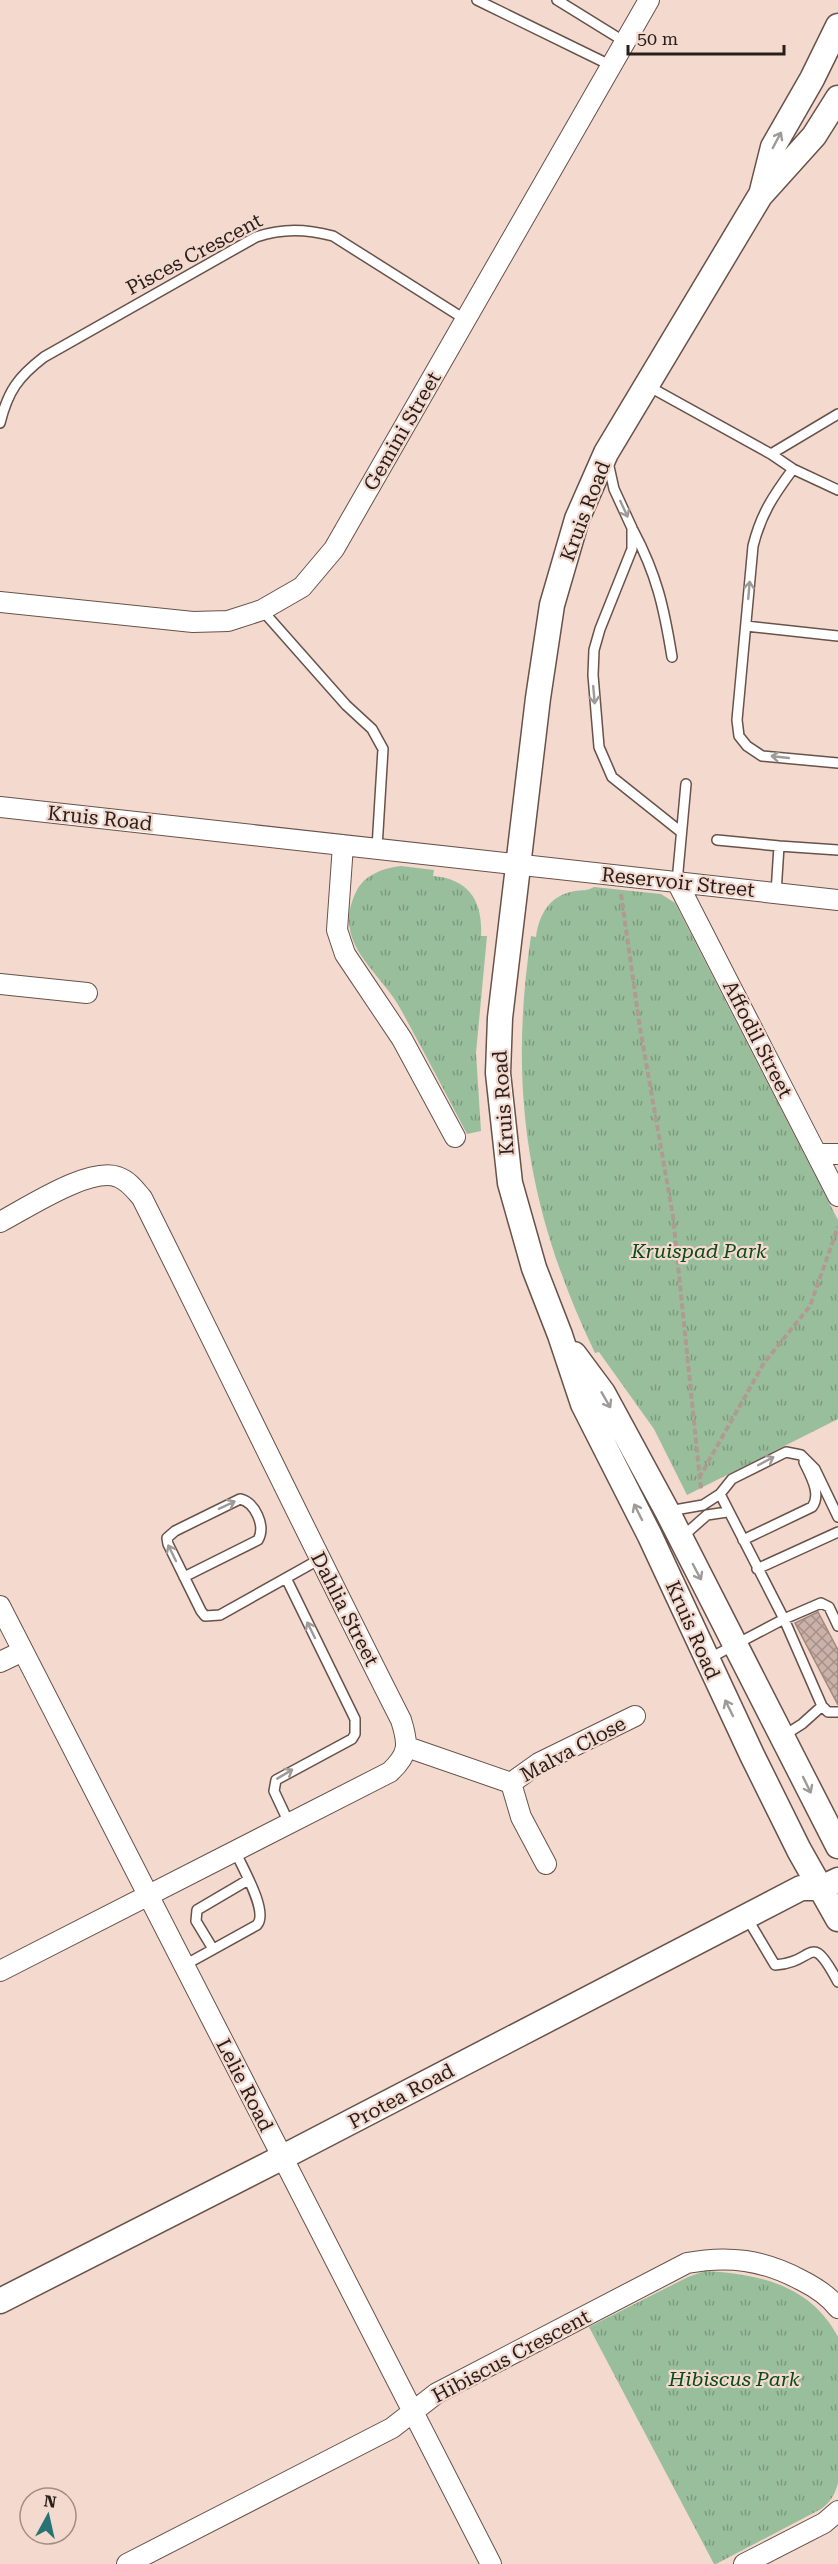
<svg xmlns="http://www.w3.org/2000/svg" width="838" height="2564" font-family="'Roboto Serif',serif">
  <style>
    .park { fill: url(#park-tufts) }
    .building { fill: url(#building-cross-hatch); stroke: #9f877d; stroke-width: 1.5 }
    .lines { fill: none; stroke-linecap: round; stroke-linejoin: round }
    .service-casing { stroke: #685249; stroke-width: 12 }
    .minor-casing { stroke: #685249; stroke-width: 22 }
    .tertiary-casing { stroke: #685249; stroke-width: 27 }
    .path { stroke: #b09b93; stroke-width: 4; stroke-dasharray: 6 3; stroke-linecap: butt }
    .service { stroke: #fff; stroke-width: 9 }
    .minor { stroke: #fff; stroke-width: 20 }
    .tertiary { stroke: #fff; stroke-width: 24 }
    .oneway { stroke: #9e9a98 }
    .labels { text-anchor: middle; stroke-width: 4.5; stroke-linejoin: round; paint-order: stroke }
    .street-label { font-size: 20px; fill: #281e1a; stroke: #f3d9ce }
    .park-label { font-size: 20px; font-style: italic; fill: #0b4b18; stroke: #f3d9ce }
  </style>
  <defs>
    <pattern id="park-tufts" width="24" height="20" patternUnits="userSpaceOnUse" patternTransform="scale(1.5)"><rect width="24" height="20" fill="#99be9b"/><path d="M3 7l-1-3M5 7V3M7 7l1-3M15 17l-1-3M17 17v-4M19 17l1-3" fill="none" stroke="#7d9a7e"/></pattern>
    <pattern id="building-cross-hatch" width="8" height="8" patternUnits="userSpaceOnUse" patternTransform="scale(1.5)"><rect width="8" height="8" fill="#cbb2a8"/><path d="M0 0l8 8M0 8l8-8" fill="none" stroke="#a59088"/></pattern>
  </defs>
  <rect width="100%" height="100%" fill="#f3d9ce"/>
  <path class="park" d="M 401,866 L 434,870 L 433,876 C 469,879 483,901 481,936 L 487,936 L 476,1053 L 481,1131 L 467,1134 C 445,1092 423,1050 400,1008 C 379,970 331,943 356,892 C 364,875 383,868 401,866 Z
    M 594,887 L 661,894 L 675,903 L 838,1220 L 838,1419 L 687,1495 L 654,1429 L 599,1352 L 595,1353 C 528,1213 508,1090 531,936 L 536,937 C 539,914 550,895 575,891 C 582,890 587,891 594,887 Z
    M 705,2271 C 759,2274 811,2285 838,2337 L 838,2483 C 835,2494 831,2502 821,2509 L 716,2564 L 714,2564 L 589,2327 L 688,2277 Z"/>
  <path class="building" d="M 818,1612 L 838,1650 L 838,1705 L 795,1623 Z"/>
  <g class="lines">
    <g class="service-casing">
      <path id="service" d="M 477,0 L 612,66
        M 557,0 L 625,42
        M 648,386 L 771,454 L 793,469 L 838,490
        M 0,423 C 8,391 18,377 44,357 L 256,237 C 283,228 306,229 333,236 L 466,320
        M 771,454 L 838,414
        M 608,462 L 614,489 L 632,528 L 632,549 L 600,629 L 594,650 L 593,675 L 599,747 L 612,777 L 681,832
        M 793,469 C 773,496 761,514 753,546 L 737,720 L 739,736 L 747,746 L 762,756 L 838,763
        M 633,530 C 657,575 664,608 672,657
        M 262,610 L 346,705 L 372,729 L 383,749 L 377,848
        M 746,626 L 838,636
        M 717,840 L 779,846 L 776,893
        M 779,846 L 838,850
        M 677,882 L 686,784
        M 720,1494 L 784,1619 L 821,1603 L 829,1607 L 838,1626
        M 669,1511 L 703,1505 L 720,1494 L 732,1479 L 786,1452 L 801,1455 L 815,1469 L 838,1517
        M 682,1537 L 707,1515 L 727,1512
        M 743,1540 L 812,1507 C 822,1494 810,1475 804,1462
        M 757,1569 L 838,1532
        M 184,1577 L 258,1540 C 266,1526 255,1502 240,1499 L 175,1531 L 167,1538 L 168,1544 L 201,1611 L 205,1616 L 220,1615 L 320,1559
        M 286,1578 L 355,1719 L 355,1734 L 352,1739 L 276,1780 L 274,1791 L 289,1823
        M 708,1659 L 784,1619 L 822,1706 L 828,1712 L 838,1712
        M 783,1736 L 802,1724 L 822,1706
        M 747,1918 L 775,1965 C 816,1963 809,1928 838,1982
        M 213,1949 L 196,1921 L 197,1910 L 248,1880
        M 183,1966 L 257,1925 C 269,1912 242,1867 235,1851"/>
    </g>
    <g class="minor-casing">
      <path id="minor" d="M 0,602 L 193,622 L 228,621 L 262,610 L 302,587 L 334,549 L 649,0
        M 0,807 L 838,900
        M 343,845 L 337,930 L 345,954 L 402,1039 L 455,1137
        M 677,882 L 838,1196
        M 0,984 L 87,993
        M 817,1154 L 838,1154
        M 0,1222 C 27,1208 90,1166 118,1177 C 129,1181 135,1190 142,1198 C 229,1372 313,1547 401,1720 C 409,1745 409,1754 390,1772 L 0,1971
        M 0,1606 L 491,2564
        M 0,1662 L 23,1651
        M 407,1747 L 511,1783
        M 511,1783 L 539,1763 L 635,1716
        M 511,1783 L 521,1817 L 546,1864
        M 127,2564 L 392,2428 L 437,2393 L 687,2263 C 729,2255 763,2260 801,2280 C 815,2287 828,2295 838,2308
        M 744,2564 L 824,2523 L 838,2511"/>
    </g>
    <g class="tertiary-casing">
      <path id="tertiary" d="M 838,98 L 814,136 L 760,196 L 606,453 L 577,519 L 552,605 L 538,698 L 500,1018 L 498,1073 L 510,1183 L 534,1268 L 560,1335 L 583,1404 L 650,1536 L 752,1755 L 799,1850 L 838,1919
        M 762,191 L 773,147 L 812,79 L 838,26
        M 574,1354 L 603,1393 L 667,1511 L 838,1846
        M 0,2301 L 283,2157 L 801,1888 L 821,1888 L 838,1880"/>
    </g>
    <path class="path" d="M 621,894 L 640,1028 L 673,1216 L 701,1490
      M 699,1478 L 764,1363 L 810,1306 L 838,1227"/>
    <use href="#service" class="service"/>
    <use href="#minor" class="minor"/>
    <use href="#tertiary" class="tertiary"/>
  </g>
  <defs><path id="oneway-shaft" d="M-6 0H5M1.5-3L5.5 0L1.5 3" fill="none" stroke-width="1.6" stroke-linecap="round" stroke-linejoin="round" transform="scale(1.5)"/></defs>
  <g class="oneway">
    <use href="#oneway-shaft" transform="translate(777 140) rotate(-62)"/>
    <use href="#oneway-shaft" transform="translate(624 509) rotate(65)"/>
    <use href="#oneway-shaft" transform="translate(749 590) rotate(-85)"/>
    <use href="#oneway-shaft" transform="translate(594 695) rotate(85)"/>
    <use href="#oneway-shaft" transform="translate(780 757) rotate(-174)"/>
    <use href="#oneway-shaft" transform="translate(606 1400) rotate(60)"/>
    <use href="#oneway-shaft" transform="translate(766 1461) rotate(-28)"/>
    <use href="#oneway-shaft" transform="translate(227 1505) rotate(-25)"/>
    <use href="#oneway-shaft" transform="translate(638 1512) rotate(-117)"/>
    <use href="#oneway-shaft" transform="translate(172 1553) rotate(-116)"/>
    <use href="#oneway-shaft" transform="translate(697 1572) rotate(62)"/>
    <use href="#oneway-shaft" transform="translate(311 1630) rotate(-116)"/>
    <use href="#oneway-shaft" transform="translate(729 1708) rotate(-116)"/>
    <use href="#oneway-shaft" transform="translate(285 1774) rotate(-31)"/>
    <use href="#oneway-shaft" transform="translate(807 1785) rotate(64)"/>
  </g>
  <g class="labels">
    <g class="street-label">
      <text transform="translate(194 254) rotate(-28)" y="7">Pisces Crescent</text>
      <text transform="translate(402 431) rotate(-60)" y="7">Gemini Street</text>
      <text transform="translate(585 511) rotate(-69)" y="7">Kruis Road</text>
      <text transform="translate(100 818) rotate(6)" y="7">Kruis Road</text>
      <text transform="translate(678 882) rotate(6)" y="7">Reservoir Street</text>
      <text transform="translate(758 1039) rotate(63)" y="7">Affodil Street</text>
      <text transform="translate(503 1103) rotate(-94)" y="7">Kruis Road</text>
      <text transform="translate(345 1609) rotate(63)" y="7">Dahlia Street</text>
      <text transform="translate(693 1630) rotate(66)" y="7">Kruis Road</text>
      <text transform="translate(573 1749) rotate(-28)" y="7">Malva Close</text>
      <text transform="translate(245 2085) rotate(63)" y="7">Lelie Road</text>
      <text transform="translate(401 2096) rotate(-28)" y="7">Protea Road</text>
      <text transform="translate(511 2356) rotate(-28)" y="7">Hibiscus Crescent</text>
    </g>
    <g class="park-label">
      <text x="699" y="1258">Kruispad Park</text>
      <text x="734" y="2386">Hibiscus Park</text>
    </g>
  </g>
  <g transform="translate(48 2516) rotate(8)"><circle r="28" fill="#f3d9ce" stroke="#a28e86" stroke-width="1.5"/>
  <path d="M0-4.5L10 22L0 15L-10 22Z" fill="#287373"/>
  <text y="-9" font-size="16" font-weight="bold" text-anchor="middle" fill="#281e1a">N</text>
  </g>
  <path d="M628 45v9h156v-9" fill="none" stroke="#281e1a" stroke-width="3"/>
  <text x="637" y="45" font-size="18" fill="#281e1a" stroke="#f3d9ce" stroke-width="4.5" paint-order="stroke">50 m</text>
</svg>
